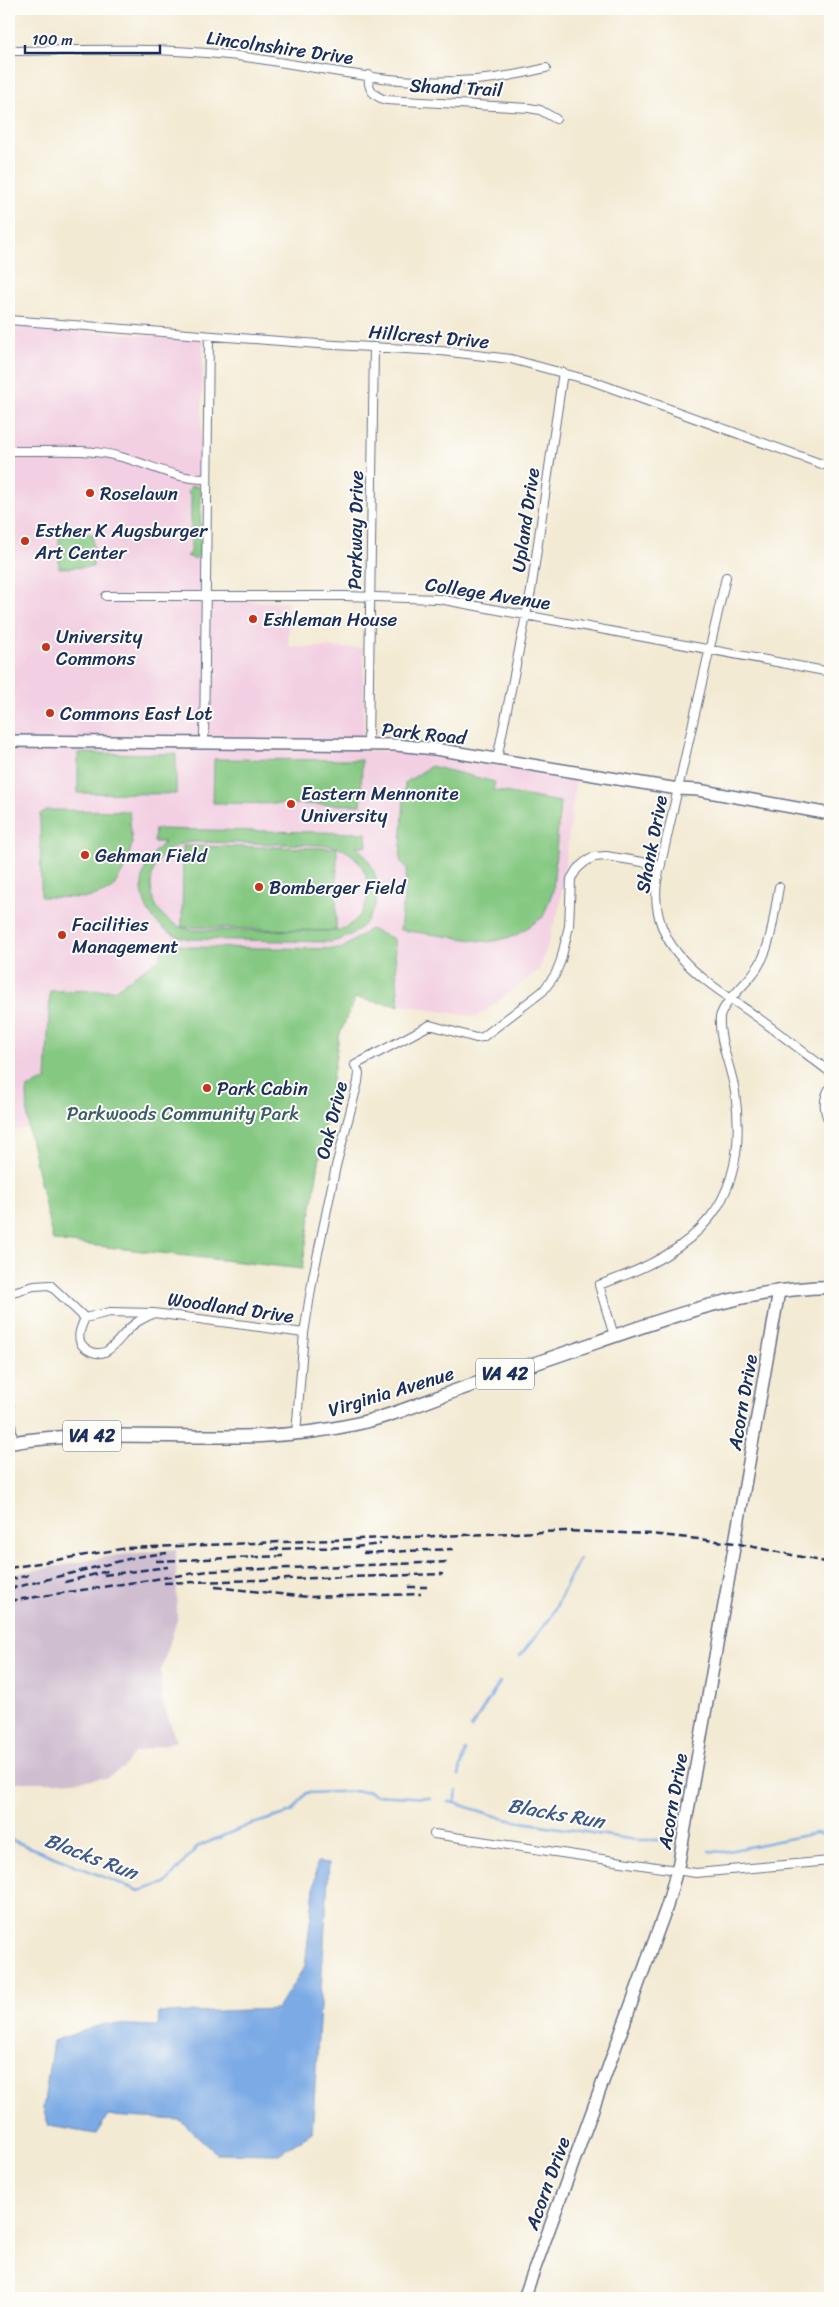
<svg xmlns="http://www.w3.org/2000/svg" width="839" height="2307" font-family="Sriracha,sans-serif">
  <style>
    .built { fill: #f2cfe2 }
    .industrial { fill: #cfbdd0 }
    .green { fill: #84c881; stroke: #507c70; fill-rule: evenodd }
    .water { fill: #7baae5; stroke: #4b6ca2 }
    .lines { fill: none; stroke-linecap: round; stroke-linejoin: round }
    .stream { stroke: #7baae5; stroke-width: 2.5 }
    .street-casing { stroke: #677087; stroke-width: 10 }
    .secondary-casing { stroke: #677087; stroke-width: 14 }
    .primary-casing { stroke: #677087; stroke-width: 15 }
    .street { stroke: #fff; stroke-width: 8 }
    .secondary { stroke: #fff; stroke-width: 11 }
    .primary { stroke: #fff; stroke-width: 12 }
    .rail { stroke: #1b2f5e; stroke-width: 2.5; stroke-dasharray: 8 4; stroke-linecap: butt }
    .poi-dot { fill: #c8321e; stroke: #fdfcf7; stroke-width: 2 }
    .labels { text-anchor: middle; stroke-width: 4; stroke-linejoin: round; paint-order: stroke }
    .shield { fill: #fdfcf7; stroke: #5f6c8c; stroke-width: 1 }
    .shield-label { font-size: 18px; font-weight: bold; fill: #1b2f5e }
    .street-label { font-size: 19px; fill: #1b2f5e; stroke: #fdfcf7 }
    .poi-label { font-size: 19px; fill: #1b2f5e; stroke: #fdfcf7; text-anchor: start }
    .park-label { font-size: 19px; fill: #3a5d68; stroke: #fdfcf7 }
    .water-label { font-size: 20px; font-style: italic; fill: #3d5a8d; stroke: #fdfcf7 }
  </style>
  <rect width="100%" height="100%" fill="#fdfcf7"/>
  <filter id="ink" filterUnits="userSpaceOnUse"><feTurbulence type="fractalNoise" baseFrequency=".02" numOctaves="2"/><feDisplacementMap in="SourceGraphic" scale="10" xChannelSelector="R" yChannelSelector="G"/><feConvolveMatrix kernelMatrix="1 2 1 2 8 2 1 2 1" color-interpolation-filters="sRGB"/></filter>
  <filter id="wash" filterUnits="userSpaceOnUse"><feTurbulence type="fractalNoise" baseFrequency=".0096" numOctaves="4" result="noise"/><feDisplacementMap in="SourceGraphic" scale="20" xChannelSelector="R" yChannelSelector="G"/><feGaussianBlur stdDeviation="1.12" result="paint"/><feColorMatrix in="noise" values="0 0 0 0 0 0 0 0 0 0 0 0 0 0 0 0 0 1.4 0 .05"/><feComposite in="paint" operator="in"/></filter>
  <g filter="url(#wash)">
    <rect width="100%" height="100%" fill="#f3ead3"/>
    <path class="built" d="M 9,325 L 203,340 L 199,601 L 287,602 L 289,647 L 364,648 L 363,751 L 411,752 L 576,778 L 560,905 L 540,969 L 477,1017 L 355,998 L 339,1036 L 302,1269 L 53,1241 L 28,1128 L 9,1132 Z"/>
    <path class="industrial" d="M 176,1549 L 177,1620 L 161,1671 L 162,1699 L 176,1741 L 134,1753 L 123,1768 L 106,1778 L 60,1782 L 9,1782 L 9,1575 L 111,1556 Z"/>
    <path class="green" d="M 191,486 L 197,486 L 201,491 L 200,555 L 194,559 L 187,556 L 191,553 L 191,496 L 188,492 Z
      M 59,534 L 93,534 L 93,567 L 59,568 Z
      M 78,753 L 176,754 L 176,794 L 78,793 Z
      M 214,759 L 362,760 L 361,805 L 213,803 Z
      M 431,766 L 495,782 L 493,790 L 560,802 L 553,891 L 543,917 L 515,936 L 489,942 L 400,930 L 407,868 L 400,861 L 405,783 Z
      M 47,810 L 129,811 L 132,844 L 126,866 L 112,889 L 88,898 L 41,897 L 40,814 Z
      M 155,829 L 366,833 L 367,846 L 356,846 C 392,878 381,932 331,942 L 189,939 C 140,930 125,873 165,842 L 154,842 ZM 194,842 L 327,845 C 376,850 384,917 336,931 L 337,848 L 183,846 L 182,927 L 335,931 L 193,930 C 136,922 138,845 194,842 Z
      M 370,929 L 394,939 L 399,1006 L 355,998 L 339,1036 L 302,1269 L 53,1241 L 28,1128 L 27,1088 L 46,1080 L 50,991 L 114,990 L 159,959 L 165,941 L 189,947 L 341,949 Z"/>
    <path class="water" d="M 317,1862 L 329,1863 L 312,2133 L 279,2154 L 216,2153 L 180,2120 L 108,2116 L 96,2134 L 49,2126 L 43,2109 L 53,2041 L 104,2024 L 158,2026 L 159,2013 L 277,2009 L 305,1966 Z"/>
    <g class="lines">
      <path class="stream" d="M 520,1656 L 551,1617 L 579,1559
        M 471,1728 L 500,1682
        M 459,1775 L 465,1751
        M 448,1801 L 509,1820 L 636,1840 L 661,1840
        M 455,1803 L 457,1791
        M 9,1839 L 139,1891 L 166,1883 L 197,1847 L 246,1826 L 292,1812 L 306,1793 L 369,1791 L 374,1795 L 430,1798
        M 709,1851 L 724,1852 L 816,1833 L 830,1834"/>
    </g>
  </g>
  <g filter="url(#ink)">
    <g class="lines">
      <g class="street-casing">
        <path id="street" d="M 9,51 C 82,50 155,47 228,55 C 285,61 342,75 400,80 C 448,84 500,80 546,68
          M 369,75 C 367,89 373,96 386,100 L 529,108 L 540,110 L 556,119
          M 9,320 L 318,344 L 441,351 L 511,359 L 592,381 L 830,467
          M 9,451 C 46,452 85,447 121,457 C 152,465 174,479 206,479
          M 726,577 L 657,881 C 648,951 708,982 757,1017 C 782,1035 806,1054 830,1072
          M 106,596 L 344,596 L 439,599 L 830,672
          M 204,742 L 209,336
          M 368,744 L 374,347
          M 497,759 L 531,591 L 563,372
          M 830,1087 C 823,1099 823,1111 830,1123
          M 9,1293 L 34,1286 L 50,1285 L 85,1318
          M 154,1313 L 110,1312 L 85,1318 C 81,1327 75,1339 84,1347 C 107,1366 118,1337 133,1325 C 139,1320 147,1317 154,1313 L 304,1333
          M 614,1336 L 599,1285 C 698,1251 751,1203 735,1092 C 732,1069 718,1040 720,1017 C 725,999 749,983 759,965 C 772,943 774,913 779,887
          M 9,1403 L 13,1442
          M 296,1434 L 304,1333 L 313,1277 L 336,1166 L 358,1082 L 359,1073 L 355,1065 L 430,1025 L 476,1038 L 483,1037 L 543,991 L 555,975 L 561,960 L 569,926 L 571,879 L 577,869 L 585,862 L 594,857 L 606,856 L 661,865
          M 434,1834 L 696,1873 L 830,1861"/>
      </g>
      <g class="secondary-casing">
        <path id="secondary" d="M 9,741 L 396,745 L 435,749 L 678,789 L 698,790 L 830,814
          M 524,2298 L 667,1906 L 679,1862 L 779,1291"/>
      </g>
      <g class="primary-casing">
        <path id="primary" d="M 9,1443 C 122,1424 238,1450 351,1425 C 386,1418 419,1404 452,1392 C 501,1375 551,1358 600,1341 C 677,1314 747,1289 830,1287"/>
      </g>
      <use href="#street" class="street"/>
      <use href="#secondary" class="secondary"/>
      <use href="#primary" class="primary"/>
      <path class="rail" d="M 271,1549 L 355,1547 L 381,1544
        M 363,1553 L 453,1549
        M 156,1561 L 283,1556
        M 9,1568 L 127,1548 L 566,1531 L 651,1534 L 735,1543 L 830,1563
        M 104,1575 L 168,1567
        M 9,1580 L 29,1575
        M 65,1582 L 111,1570
        M 164,1583 L 443,1574
        M 215,1587 L 308,1597 L 421,1594
        M 408,1587 L 427,1587
        M 9,1589 L 136,1557 L 167,1553
        M 9,1601 L 209,1571 L 449,1562"/>
    </g>
  </g>
  <g class="poi-dot">
    <circle cx="90" cy="493" r="5"/>
    <circle cx="25" cy="541" r="5"/>
    <circle cx="253" cy="619" r="5"/>
    <circle cx="46" cy="647" r="5"/>
    <circle cx="50" cy="713" r="5"/>
    <circle cx="291" cy="804" r="5"/>
    <circle cx="85" cy="855" r="5"/>
    <circle cx="259" cy="887" r="5"/>
    <circle cx="62" cy="935" r="5"/>
    <circle cx="207" cy="1088" r="5"/>
  </g>
  <g class="labels">
    <g class="shield">
      <rect x="476" y="1358.5" width="58" height="31" rx="4"/>
      <rect x="63" y="1420.5" width="58" height="31" rx="4"/>
    </g>
    <g class="shield-label">
      <text x="505" y="1380">VA 42</text>
      <text x="92" y="1442">VA 42</text>
    </g>
    <g class="street-label">
      <text transform="translate(280 47) rotate(8)" y="7">Lincolnshire Drive</text>
      <text transform="translate(456 87) rotate(3)" y="7">Shand Trail</text>
      <text transform="translate(429 336) rotate(5)" y="7">Hillcrest Drive</text>
      <text transform="translate(525 520) rotate(-82)" y="7">Upland Drive</text>
      <text transform="translate(355 530) rotate(-89)" y="7">Parkway Drive</text>
      <text transform="translate(488 593) rotate(9)" y="7">College Avenue</text>
      <text transform="translate(424 733) rotate(6)" y="7">Park Road</text>
      <text transform="translate(651 844) rotate(-79)" y="7">Shank Drive</text>
      <text transform="translate(331 1120) rotate(-76)" y="7">Oak Drive</text>
      <text transform="translate(231 1307) rotate(8)" y="7">Woodland Drive</text>
      <text transform="translate(391 1391) rotate(-17)" y="7">Virginia Avenue</text>
      <text transform="translate(742 1402) rotate(-80)" y="7">Acorn Drive</text>
      <text transform="translate(672 1801) rotate(-80)" y="7">Acorn Drive</text>
      <text transform="translate(547 2183) rotate(-70)" y="7">Acorn Drive</text>
    </g>
    <g class="poi-label">
      <text x="100" y="500">Roselawn</text>
      <text x="35" y="537">Esther K Augsburger<tspan x="35" dy="22">Art Center</tspan></text>
      <text x="263" y="626">Eshleman House</text>
      <text x="56" y="643">University<tspan x="56" dy="22">Commons</tspan></text>
      <text x="60" y="720">Commons East Lot</text>
      <text x="301" y="800">Eastern Mennonite<tspan x="301" dy="22">University</tspan></text>
      <text x="95" y="862">Gehman Field</text>
      <text x="269" y="894">Bomberger Field</text>
      <text x="72" y="931">Facilities<tspan x="72" dy="22">Management</tspan></text>
      <text x="217" y="1095">Park Cabin</text>
    </g>
    <g class="park-label">
      <text x="183" y="1120">Parkwoods Community Park</text>
    </g>
    <g class="water-label">
      <text transform="translate(556 1813) rotate(10)" y="7">Blacks Run</text>
      <text transform="translate(91 1856) rotate(21)" y="7">Blacks Run</text>
    </g>
  </g>
  <rect width="839" height="2307" fill="none" stroke="#fdfcf7" stroke-width="30"/>
  <path d="M25 45v8h135v-8" fill="none" stroke="#1b2f5e" stroke-width="2.5"/>
  <text x="32" y="45" font-size="15" fill="#1b2f5e" stroke="#fdfcf7" stroke-width="4" paint-order="stroke">100 m</text>
</svg>
